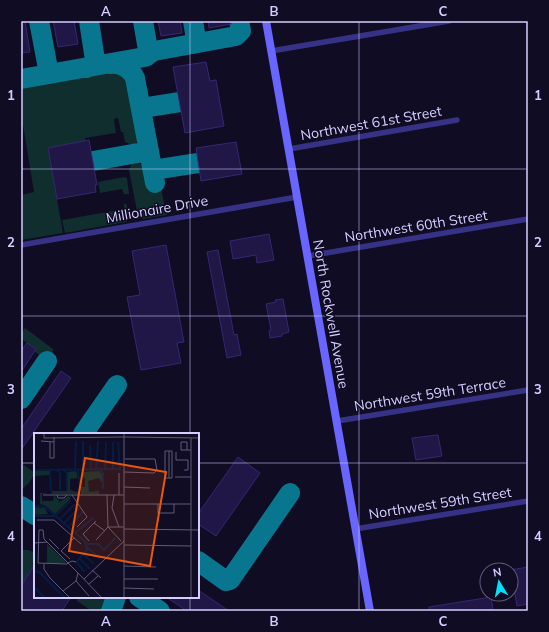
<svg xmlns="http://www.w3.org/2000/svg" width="549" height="632" font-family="Mulish,sans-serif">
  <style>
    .grass { fill: #0f2e2d }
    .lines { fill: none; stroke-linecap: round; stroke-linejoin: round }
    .taxiway { stroke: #08768e; stroke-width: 20 }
    .building { fill: #201746; stroke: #362773 }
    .minor { stroke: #363386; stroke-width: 5.5 }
    .secondary { stroke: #6965ff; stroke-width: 8 }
    .grid { fill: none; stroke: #d4ceff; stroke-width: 1; stroke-opacity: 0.55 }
    .labels { text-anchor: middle; stroke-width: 3; stroke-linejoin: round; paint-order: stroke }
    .street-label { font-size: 14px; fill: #d4ceff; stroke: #100c23 }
    .inset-river { fill: none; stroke: #061c43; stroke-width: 2 }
    .inset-road { fill: none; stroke: #5e5a7b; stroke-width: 1 }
    .view { fill: #e8590c; fill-opacity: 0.15; stroke: #e8590c; stroke-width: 2 }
    .inset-edge { fill: none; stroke: #d4ceff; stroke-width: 2 }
    .neatline { fill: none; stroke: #d4ceff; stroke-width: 1.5 }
    .grid-label { font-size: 13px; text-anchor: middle; font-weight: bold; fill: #d4ceff }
  </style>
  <rect width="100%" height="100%" fill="#100c23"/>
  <path class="grass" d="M 109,72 C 115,73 121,74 125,79 C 133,87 137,126 139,138 C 137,142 136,144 132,145 L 125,142 L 123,132 L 121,132 L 118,118 L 114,119 L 116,133 L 85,138 L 85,141 L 48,148 L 63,233 L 21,240 L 21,195 L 34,192 L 23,125 L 21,125 L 21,88 Z
    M 135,162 C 146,164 145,175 147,184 L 160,182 L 165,208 L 166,210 L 167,215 L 143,219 L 138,216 L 129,170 L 132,164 Z
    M 124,177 L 127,178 L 129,194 L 124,194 L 122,189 L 100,193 L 98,182 Z
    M 124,203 L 127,205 L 129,218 L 126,222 L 65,233 L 62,220 L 124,209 Z
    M 25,328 L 53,349 L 53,351 L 47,360 L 35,352 L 36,349 L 21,339 L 21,333 Z
    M 21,463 L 35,473 L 29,483 L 21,490 Z
    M 23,550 L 29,550 L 35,553 L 35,564 L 31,563 L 34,565 L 21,586 L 21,551 Z
    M 77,597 L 109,597 L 108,603 L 102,611 L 92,611 L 77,601 Z"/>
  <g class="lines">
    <path class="taxiway" d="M 39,21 L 49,74
      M 143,21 L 148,50 L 147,56
      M 193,44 L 196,39 L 193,21
      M 110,64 C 121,63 130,68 135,78 L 155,183
      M 86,68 L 93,65 L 95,60 L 89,21
      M 21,79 L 139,58 L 145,57 L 154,51 L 236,36 L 241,31 L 239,21
      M 142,108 L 180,102
      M 93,161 L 149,151
      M 153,170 L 198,163
      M 21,399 L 47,361
      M 83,434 L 117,385
      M 21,506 L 35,515
      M 198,561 L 226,581 L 230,580 L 290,493
      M 139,597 L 160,611
      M 111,611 L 116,597"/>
  </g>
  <path class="building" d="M 21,21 L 25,21 L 30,52 L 21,53 Z
    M 53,21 L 74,21 L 78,44 L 58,47 Z
    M 158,21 L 180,21 L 182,33 L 161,36 Z
    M 208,21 L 231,21 L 231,24 L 209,28 Z
    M 206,62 L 210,81 L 216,80 L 224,126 L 185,133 L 173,67 Z
    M 89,140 L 97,185 L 95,185 L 96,192 L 57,199 L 48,148 Z
    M 236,142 L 242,174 L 201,181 L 196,148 Z
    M 269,234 L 274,260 L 257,263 L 256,255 L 233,259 L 230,241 Z
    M 166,245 L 184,342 L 177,343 L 181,363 L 141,370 L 127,297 L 140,295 L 132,251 Z
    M 218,250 L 234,335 L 237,334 L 241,355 L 227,358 L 207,252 Z
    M 283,299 L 289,332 L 282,334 L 282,336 L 270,338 L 269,331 L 271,330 L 266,304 L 276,302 L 275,300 Z
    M 27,343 L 36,349 L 21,372 L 21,351 Z
    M 61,371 L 71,378 L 21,450 L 21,429 Z
    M 438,435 L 442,456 L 416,460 L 412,438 Z
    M 238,457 L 260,473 L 216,536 L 198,524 L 198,514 Z
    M 35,564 L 35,597 L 71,597 L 62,611 L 21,611 L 21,586 Z
    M 528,567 L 528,604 L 517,606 L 511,570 Z
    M 198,590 L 229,611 L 187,611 L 166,597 L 198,597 Z
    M 491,597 L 493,610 L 429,611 L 429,607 Z"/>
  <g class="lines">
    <path class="minor" d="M 271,51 L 449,21
      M 289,149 L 457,120
      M 21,245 L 297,197
      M 308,256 L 528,219
      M 337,421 L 528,390
      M 355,529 L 528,501"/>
    <path class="secondary" d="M 266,21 L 370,611"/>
  </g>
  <path class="grid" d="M 190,21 L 190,434M 359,21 L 359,611M 21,169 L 528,169M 21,316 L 528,316M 21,463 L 35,463M 198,463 L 528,463M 190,597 L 190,611"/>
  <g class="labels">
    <g class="street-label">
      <text transform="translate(371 123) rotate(-10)" y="5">Northwest 61st Street</text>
      <text transform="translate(157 209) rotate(-10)" y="5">Millionaire Drive</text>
      <text transform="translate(416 226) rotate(-9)" y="5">Northwest 60th Street</text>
      <text transform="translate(331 314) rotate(80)" y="5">North Rockwell Avenue</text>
      <text transform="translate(430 394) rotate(-9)" y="5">Northwest 59th Terrace</text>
      <text transform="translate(440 503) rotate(-9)" y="5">Northwest 59th Street</text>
    </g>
  </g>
  <g transform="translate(34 433)">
    <rect width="165" height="165" fill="#100c23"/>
    <path d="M 0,38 L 15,38 L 16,42 L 0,43 ZM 42,38 L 44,45 L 36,46 L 36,57 L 44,59 L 44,61 L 17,61 L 18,58 L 33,58 L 33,39 ZM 65,38 L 68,41 L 68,50 L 65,45 L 54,48 L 55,59 L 65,58 L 65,61 L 47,61 L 47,54 L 51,54 L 51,44 L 47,45 L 48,39 ZM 6,60 L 16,60 L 8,61 L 8,68 L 19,68 L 20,62 L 26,69 L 34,63 L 37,65 L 21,81 L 12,73 L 6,71 ZM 0,74 L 11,75 L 14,81 L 0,82 ZM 13,111 L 32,129 L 32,130 L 13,130 Z" fill="#0f2e2d"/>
    <path class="inset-river" d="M 56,12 L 57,37M 79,36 L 79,9M 0,37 L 86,36 L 84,9M 16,37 L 17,58M 23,37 L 26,40 L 26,57M 30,37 L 33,40 L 33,57M 41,37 L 42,8M 44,37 L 46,54M 49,37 L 49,8M 62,37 L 64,8M 66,37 L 69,40 L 69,56M 71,37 L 72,9M 0,73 L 11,74 L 54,111 L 64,111 L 70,117 L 81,105M 0,83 L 21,83M 21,83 L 37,67M 26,86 L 41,71M 30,90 L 45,75M 34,94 L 49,79M 41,100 L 59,85M 53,114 L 66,126M 49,121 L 60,131M 45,125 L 56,136M 0,138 L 5,139 L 31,165M 51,139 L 42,129 L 53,117 L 51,110M 0,154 L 11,165"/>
    <path class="inset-road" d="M 10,0 L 10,5 L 90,4M 90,0 L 90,165M 90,4 L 165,5M 7,8 L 20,9M 16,9 L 16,25 L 20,25 L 20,4M 153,17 L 153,9 L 147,9 L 147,17 L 157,17M 131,18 L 138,18 L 138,45 L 131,45 ZM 142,19 L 142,27 L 154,27 L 154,37 L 150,37M 90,39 L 120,40 L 123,37 L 121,26 L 91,26M 85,40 L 85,62M 141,44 L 157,44M 135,45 L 135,18M 90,54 L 116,55M 9,62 L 90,62M 23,62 L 24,65 L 30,65 L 33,62M 38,62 L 53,84 L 43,94M 73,62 L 74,94 L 87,108M 80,62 L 78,75 L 85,94M 90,71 L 157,71M 124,71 L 124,80 L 140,80 L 140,71M 3,87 L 20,87 L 47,111M 60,90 L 71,98M 90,96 L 165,97M 15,106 L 25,116M 62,107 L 74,94 L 90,94M 55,108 L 49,101 L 62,88M 0,110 L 13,109M 90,112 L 157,113M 36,126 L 27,118 L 40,105M 42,129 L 38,128 L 34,130 L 33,131 L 4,130 L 5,97 L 9,97 L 10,106 L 44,140 L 68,165M 10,131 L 10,136 L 16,145 L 36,165M 90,133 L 122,134M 58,137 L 67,145M 44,140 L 42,148 L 55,163M 50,146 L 90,108M 90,146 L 124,146M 55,151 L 64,143M 90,155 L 120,156M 29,158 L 42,148M 157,165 L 157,5"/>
    <path class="view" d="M 51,25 L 132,39 L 116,133 L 35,118 Z"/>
    <rect width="165" height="165" class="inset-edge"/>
  </g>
  <rect width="549" height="632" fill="none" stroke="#100c23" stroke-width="44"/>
  <g transform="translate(499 582) rotate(350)"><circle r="19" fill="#100c23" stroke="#5e5a7b"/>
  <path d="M0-3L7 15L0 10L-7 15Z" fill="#00e0f9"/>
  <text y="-6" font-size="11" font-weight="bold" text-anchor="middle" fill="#d4ceff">N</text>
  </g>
  <rect x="22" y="22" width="505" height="588" class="neatline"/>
  <g class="grid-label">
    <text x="106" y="16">A</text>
    <text x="274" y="16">B</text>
    <text x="443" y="16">C</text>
    <text x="11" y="100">1</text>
    <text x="538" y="100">1</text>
    <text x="11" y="247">2</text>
    <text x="538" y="247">2</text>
    <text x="11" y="394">3</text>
    <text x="538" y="394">3</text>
    <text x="11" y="541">4</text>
    <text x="538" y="541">4</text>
    <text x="106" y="626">A</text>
    <text x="274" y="626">B</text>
    <text x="443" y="626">C</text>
  </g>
</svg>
